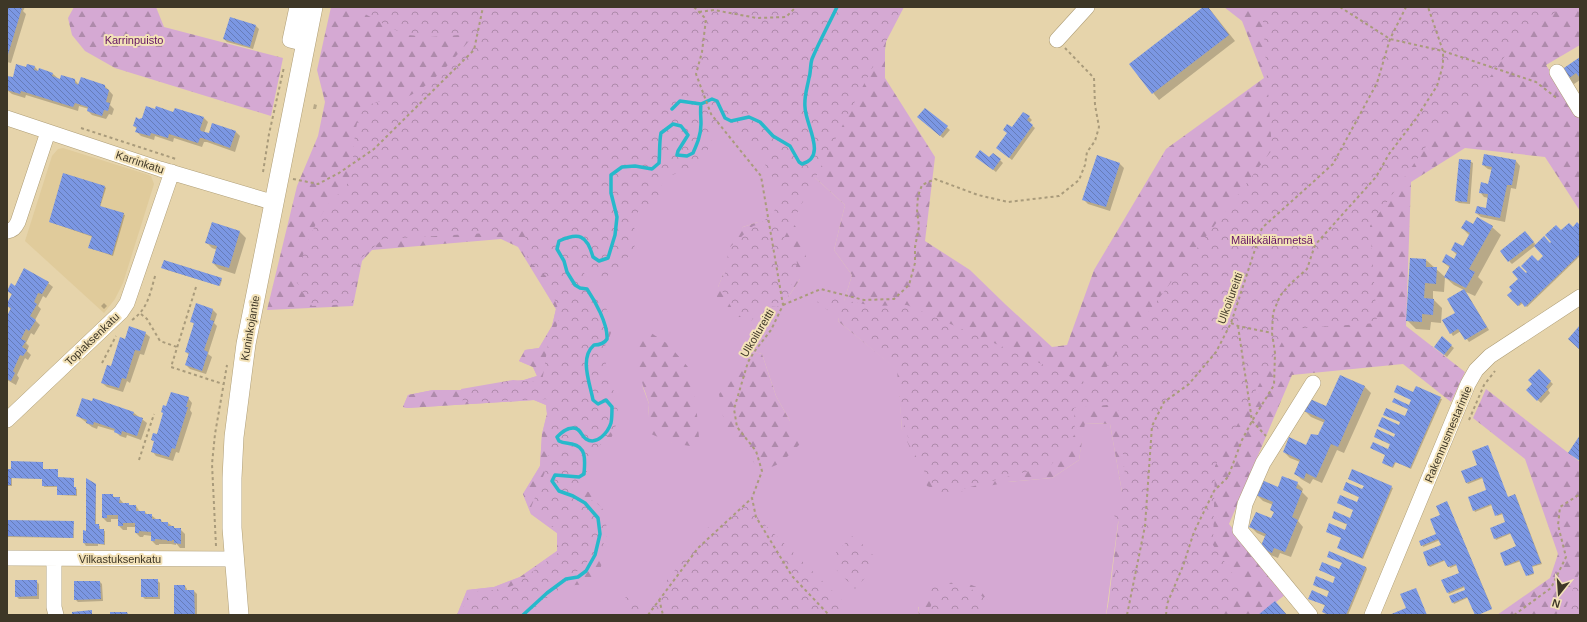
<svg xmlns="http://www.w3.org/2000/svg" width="1587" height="622" font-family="Arial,sans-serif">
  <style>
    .built { fill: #e0cb9b }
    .green { fill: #d5a9d3; fill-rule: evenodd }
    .forest { fill: url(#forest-firs) }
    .park { fill: url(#park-crowns) }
    .shadow { fill: #0003 }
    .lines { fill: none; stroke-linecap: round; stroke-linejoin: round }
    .stream { stroke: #27b9cb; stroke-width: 3.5 }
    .building { fill: url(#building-back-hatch) }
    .minor-casing { stroke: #af9e77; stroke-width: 16 }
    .major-casing { stroke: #af9e77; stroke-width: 20 }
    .path { stroke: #a99b7b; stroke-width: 2; stroke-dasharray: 3 3; stroke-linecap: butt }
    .minor { stroke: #fff; stroke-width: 15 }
    .major { stroke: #fff; stroke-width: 19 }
    .labels { text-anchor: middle; stroke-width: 4; stroke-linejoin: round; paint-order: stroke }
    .park-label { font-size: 11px; fill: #621263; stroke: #f3e2b8 }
    .street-label { font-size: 11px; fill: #3e3727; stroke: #f3e2b8 }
  </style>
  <defs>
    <pattern id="forest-firs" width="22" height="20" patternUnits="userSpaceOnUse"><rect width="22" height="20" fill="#d5a9d3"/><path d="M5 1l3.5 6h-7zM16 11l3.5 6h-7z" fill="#ae8aab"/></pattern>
    <pattern id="park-crowns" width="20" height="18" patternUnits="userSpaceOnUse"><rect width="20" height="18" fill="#d5a9d3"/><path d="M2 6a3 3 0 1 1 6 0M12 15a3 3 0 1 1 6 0" fill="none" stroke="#ae8aab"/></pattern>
    <pattern id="building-back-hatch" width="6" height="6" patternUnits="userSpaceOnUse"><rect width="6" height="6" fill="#7b97e3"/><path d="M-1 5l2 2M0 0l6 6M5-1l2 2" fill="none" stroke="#667cb8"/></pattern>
  </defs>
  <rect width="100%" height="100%" fill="#e6d4ab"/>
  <path class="built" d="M 63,148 L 146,174 L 151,176 L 154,184 L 123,283 L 115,299 L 104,313 L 25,241 L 52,156 L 58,149 Z"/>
  <path class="green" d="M 608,24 L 790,155 L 845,205 L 834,250 L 852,275 L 838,321 L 898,370 L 902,430 L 1008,482 L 1052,478 L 1079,460 L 1084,423 L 1110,424 L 1122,492 L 1106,615 L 988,615 L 918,607 L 919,615 L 457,615 L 467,590 L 494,587 L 520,577 L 557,551 L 557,533 L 531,514 L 523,494 L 540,466 L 542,434 L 547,414 L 546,405 L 534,400 L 407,408 L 403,407 L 408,395 L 433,390 L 462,390 L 524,380 L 537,376 L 533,367 L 519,361 L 525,350 L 539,348 L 552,326 L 556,309 L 527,260 ZM 758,222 L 800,279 L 783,305 L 718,287 L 743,227 ZM 754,352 L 762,354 L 776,396 L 790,421 L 762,470 L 745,452 L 748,362 ZM 642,385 L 672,443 L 648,416 L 649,404 Z"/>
  <path class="forest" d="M 74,7 L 156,7 L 164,27 L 283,58 L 271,116 L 115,68 L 85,51 L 72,35 L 68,18 Z
    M 331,7 L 547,7 L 571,258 L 584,281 L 602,298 L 612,330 L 604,352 L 612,396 L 619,423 L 610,440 L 586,452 L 591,464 L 574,489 L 589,492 L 602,509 L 607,528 L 606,552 L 599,572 L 586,584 L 566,586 L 533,615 L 457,615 L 467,590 L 494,587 L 520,577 L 557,551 L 557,533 L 531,514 L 523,494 L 540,466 L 542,434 L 547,414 L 546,405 L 534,400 L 407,408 L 403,407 L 408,395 L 433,390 L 462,390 L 524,380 L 537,376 L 533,367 L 519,361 L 525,350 L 539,348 L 552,326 L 556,309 L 518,247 L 501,239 L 372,250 L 362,261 L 353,306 L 267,310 L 297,186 L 318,136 L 325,102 L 317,70 Z
    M 1224,7 L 1580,7 L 1580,45 L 1546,65 L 1580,118 L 1580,211 L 1545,157 L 1465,148 L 1411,182 L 1406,326 L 1465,372 L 1451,402 L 1403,364 L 1292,375 L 1229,524 L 1286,594 L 1260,615 L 1107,615 L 1122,492 L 1110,424 L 1085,423 L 1079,460 L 1052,478 L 1008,482 L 950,494 L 927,486 L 902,430 L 897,370 L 838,321 L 852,275 L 834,250 L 845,205 L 790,155 L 889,21 L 885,50 L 885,78 L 935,157 L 925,241 L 970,270 L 1005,304 L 1052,347 L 1067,345 L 1094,270 L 1166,149 L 1264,78 L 1242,21 Z
    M 784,210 L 800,233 L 806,257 L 800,279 L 783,305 L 747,323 L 725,314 L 716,304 L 718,287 L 725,269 L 730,247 L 743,227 L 758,222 Z
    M 648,331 L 668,344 L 688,367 L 696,403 L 699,438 L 690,446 L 672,443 L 651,434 L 648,416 L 649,404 L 635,360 L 640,343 Z
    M 754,352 L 762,354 L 776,396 L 790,421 L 800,444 L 781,463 L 762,471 L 726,433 L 719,394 L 748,362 Z
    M 1486,389 L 1580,462 L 1580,615 L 1497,615 L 1550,578 L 1558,554 L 1525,459 L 1473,418 Z
    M 964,582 L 979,588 L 987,600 L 988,615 L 919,615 C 918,608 918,606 922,600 C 931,583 946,583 964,582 Z"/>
  <path class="park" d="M 352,7 L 904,7 L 784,238 L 793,252 L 797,263 L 788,298 L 777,307 L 762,306 L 749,324 L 733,310 L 722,291 L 729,248 L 753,226 L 760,224 L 773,213 L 781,198 L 779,188 L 748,136 L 732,128 L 724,127 L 713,134 C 710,149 701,168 684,172 C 677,174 669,174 664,180 C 659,186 661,195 657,201 C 651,206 642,207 636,214 C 630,222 637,232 636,241 C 635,253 612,276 601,279 L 590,268 L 584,272 L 586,282 L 605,304 L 609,317 L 608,337 L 603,353 L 613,388 L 620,421 L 595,451 L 578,494 C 585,498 594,500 600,506 C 610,515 606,535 603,546 L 557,591 L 524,615 L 461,615 L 466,599 L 480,590 L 494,590 L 506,588 L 514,585 L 558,553 L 562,542 L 559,531 L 530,510 L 548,464 L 550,399 L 463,402 L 461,389 L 513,380 L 542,382 L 549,338 L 557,326 L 560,314 L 546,276 L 527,260 L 528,253 L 524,231 L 383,239 L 359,260 L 353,304 L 312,306 L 296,281 C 302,254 311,229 327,206 C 335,195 348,189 351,175 C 355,158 352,123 363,110 C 373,98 398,102 411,95 C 437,81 456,56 475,34 L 430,37 L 408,35 L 393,29 Z
    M 1262,7 L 1563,7 L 1517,39 L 1480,91 L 1437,131 L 1370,226 L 1377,323 L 1289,329 L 1215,466 L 1213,545 L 1244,590 L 1215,615 L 1106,615 L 1125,530 L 1109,509 L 1119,502 L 1125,476 L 1118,404 L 1074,408 L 1075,434 L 1051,465 L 941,495 C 922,472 907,444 902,413 C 900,397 901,381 900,364 L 817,302 L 827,297 L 874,306 L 907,305 L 1092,386 L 1272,150 Z
    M 746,506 L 857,615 L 632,615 L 622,601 L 626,597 L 646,607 L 710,525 Z
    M 852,536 L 867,548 L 879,562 L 855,589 L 828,561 Z
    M 1580,571 L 1580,615 L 1555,615 L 1566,607 Z
    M 958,580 L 989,601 L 992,615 L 927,615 L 933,601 L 923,591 L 931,582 L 934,583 L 953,584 Z"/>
  <path class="shadow" d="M 7,7 L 25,7 L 23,11 L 26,14 L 11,63 L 7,62 Z
    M 1205,7 L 1207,7 L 1212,12 L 1235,41 L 1159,100 L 1130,65 Z
    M 230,19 L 256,26 L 259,29 L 253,49 L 227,42 L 224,39 Z
    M 1580,59 L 1580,80 L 1574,84 L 1568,79 Z
    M 27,65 L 35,67 L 39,72 L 53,74 L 60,80 L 75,80 L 79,85 L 105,86 L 113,95 L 110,105 L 114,109 L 112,115 L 109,114 L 106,119 L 92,115 L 88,111 L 89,109 L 79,106 L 78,111 L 26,95 L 25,98 L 12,94 L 7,90 L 7,77 L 14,78 L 26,68 Z
    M 314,104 L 317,105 L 316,109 L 313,109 Z
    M 175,109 L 204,118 L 208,122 L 204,133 L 209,134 L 212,124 L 236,132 L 240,136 L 235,152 L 207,142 L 204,142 L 202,147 L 174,138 L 173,142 L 155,136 L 154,140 L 141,136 L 137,132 L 137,129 L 134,126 L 139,120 L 174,113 Z
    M 925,109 L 950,130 L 943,138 L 921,120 Z
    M 1029,117 L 1032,120 L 1029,123 L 1035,128 L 1012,160 L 1000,151 L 1012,128 Z
    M 1097,157 L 1120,164 L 1124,168 L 1110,211 L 1088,204 L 1083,199 Z
    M 979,159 L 1000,160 L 1003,163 L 996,172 Z
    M 1470,161 L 1473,163 L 1470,204 L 1459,203 L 1456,201 Z
    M 1516,161 L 1520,166 L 1516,189 L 1511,188 L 1505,222 L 1481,217 L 1476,213 L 1486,209 L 1489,198 L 1484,197 L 1480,192 L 1489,185 L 1492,170 L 1488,169 L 1483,165 Z
    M 64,174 L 105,187 L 106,188 L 100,207 L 125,215 L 113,256 L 90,248 L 93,237 L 50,222 Z
    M 212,223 L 240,232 L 246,238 L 235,274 L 219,269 L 213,263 L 217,250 L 212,248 L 206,242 Z
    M 1473,225 L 1492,227 L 1501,235 L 1478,277 L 1483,282 L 1475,296 L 1466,292 L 1489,330 L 1469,342 L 1461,331 L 1453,336 L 1451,333 L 1464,290 L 1454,285 L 1445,277 L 1444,292 L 1433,291 L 1433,299 L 1442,308 L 1441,323 L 1431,322 L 1430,330 L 1416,329 L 1407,320 L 1426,260 L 1445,277 L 1450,268 L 1443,262 L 1454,260 L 1457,255 L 1452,250 L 1463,247 L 1470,236 L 1462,228 Z
    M 1580,226 L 1580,256 L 1527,307 L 1523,303 L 1519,306 L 1509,295 L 1526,274 L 1545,256 L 1535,246 L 1512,264 L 1509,261 L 1528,235 L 1536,245 L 1550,245 L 1561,232 Z
    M 164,269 L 221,279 L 222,280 L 220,286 Z
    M 48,283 L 53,287 L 46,298 L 43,296 L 38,306 L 41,309 L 35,320 L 40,325 L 34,335 L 31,333 L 26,343 L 29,346 L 27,351 L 31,355 L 28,360 L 25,358 L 17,375 L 19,378 L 16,385 L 7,380 L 7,319 L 11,310 L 7,305 L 12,295 L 8,291 L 16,287 Z
    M 104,303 L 107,306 L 104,309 L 101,306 Z
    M 197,304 L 213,310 L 217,314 L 214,323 L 217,326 L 208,354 L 212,357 L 206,374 L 190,369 L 186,365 L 189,355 L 186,352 L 195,325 L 191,321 Z
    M 145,333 L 150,337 L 144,355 L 140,354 L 130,383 L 127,381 L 123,392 L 107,387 L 102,383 L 125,340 Z
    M 1442,338 L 1454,348 L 1447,357 L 1438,349 Z
    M 1539,371 L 1553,384 L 1548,390 L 1550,393 L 1541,403 L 1527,390 L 1534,384 Z
    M 1365,387 L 1371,393 L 1344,453 L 1337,450 L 1322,483 L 1313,479 L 1310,484 L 1301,479 L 1295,473 L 1300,462 L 1290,458 L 1284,452 L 1306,446 L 1319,436 L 1325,423 L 1311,417 L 1305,411 L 1326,407 Z
    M 1395,392 L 1414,393 L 1442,399 L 1411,469 L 1396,462 L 1393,468 L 1384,464 L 1391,445 L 1375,437 L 1395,438 L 1396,434 L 1379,426 L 1399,426 L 1406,417 L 1409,410 L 1393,402 L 1409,406 L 1412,400 Z
    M 1450,392 L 1453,394 L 1451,398 L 1448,396 Z
    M 188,398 L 192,403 L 190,410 L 192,413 L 179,453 L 176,452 L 173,461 L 156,456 L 152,451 L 155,442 L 152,440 L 157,435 L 167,407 Z
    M 134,413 L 147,423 L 141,440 L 127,435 L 126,438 L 120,436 L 115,431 L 98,426 L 97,429 L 92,427 L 78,416 Z
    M 42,463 L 43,470 L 57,470 L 58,478 L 73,479 L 74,488 L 77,489 L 77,496 L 59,495 L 58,487 L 44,487 L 43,479 L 12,478 L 12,486 L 7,486 L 7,470 Z
    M 1478,466 L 1508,497 L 1515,495 L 1516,496 L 1542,564 L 1532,567 L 1534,574 L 1528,576 L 1521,561 L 1507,566 L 1506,565 L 1517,547 L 1512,533 L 1496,540 L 1495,538 L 1506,522 L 1503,514 L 1497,516 L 1492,505 L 1475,512 L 1474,510 L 1488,491 L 1483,478 L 1468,484 L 1467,483 Z
    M 1352,470 L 1393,488 L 1363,559 L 1339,549 L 1348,525 L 1334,519 L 1350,519 L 1360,498 L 1344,490 L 1363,490 L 1365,486 Z
    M 1297,483 L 1303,489 L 1302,492 L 1308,498 L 1298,521 L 1303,527 L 1291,557 L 1280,553 L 1278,558 L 1268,554 L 1262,548 L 1266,537 L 1257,533 L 1251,527 L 1272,520 L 1275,513 L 1271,510 L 1273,505 L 1263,501 L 1257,495 Z
    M 95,485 L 96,486 L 96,525 L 100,526 L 100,530 L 105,531 L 105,545 L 98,544 L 98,546 L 86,546 L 84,543 L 87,532 Z
    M 112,495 L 115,498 L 119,498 L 124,504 L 136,506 L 140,512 L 145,512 L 148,515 L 151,515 L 156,519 L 161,520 L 163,523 L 168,523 L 176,529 L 180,529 L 185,534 L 185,548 L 180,548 L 176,543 L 176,545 L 171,544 L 159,544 L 159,545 L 156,545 L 152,541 L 152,536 L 144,535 L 143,537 L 140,537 L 136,533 L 136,527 L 127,527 L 127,530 L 123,530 L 119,526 L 119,519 L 111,519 L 111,522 L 107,522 L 103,518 Z
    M 1447,502 L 1492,608 L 1476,615 L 1469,597 L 1454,604 L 1453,602 L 1466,590 L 1465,587 L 1449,594 L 1448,593 L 1461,573 L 1457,565 L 1450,568 L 1446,560 L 1430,567 L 1429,566 L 1424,553 L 1442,545 L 1440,540 L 1423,547 L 1421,542 L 1438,535 L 1441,515 Z
    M 7,521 L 73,522 L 74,538 L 7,537 Z
    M 1366,567 L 1367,569 L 1348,615 L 1329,615 L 1324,613 L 1323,612 L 1326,606 L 1311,599 L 1327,598 L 1330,592 L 1315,586 L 1333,584 L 1336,577 L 1320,570 L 1340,571 Z
    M 157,580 L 160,583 L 160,599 L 145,599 L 142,596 Z
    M 36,581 L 39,584 L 39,599 L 19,599 L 16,596 Z
    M 100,582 L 102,584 L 103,601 L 78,602 L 75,599 Z
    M 185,586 L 187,589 L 187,591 L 194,591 L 197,594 L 197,615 L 175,615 Z"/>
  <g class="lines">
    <path class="stream" d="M 672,109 L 680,101 L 701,104
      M 523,615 L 547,593 L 566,579 L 578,577 L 586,571 L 595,555 L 600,534 L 598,518 L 585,503 L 573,496 L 559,491 L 552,481 L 555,475 L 579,477 L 584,474 C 585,461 587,447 572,444 C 567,443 563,443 559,441 L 557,437 C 561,433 566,428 573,428 C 581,428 581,436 586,439 C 597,446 608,432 611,423 C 612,418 612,412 612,407 L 606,400 L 598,404 L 593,400 C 590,383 579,358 594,345 C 600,345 604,344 607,339 C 608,324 595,301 587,289 L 580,288 L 575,285 L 567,272 L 564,261 L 557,249 L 559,241 C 579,232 587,235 593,257 L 599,261 L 608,258 L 615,235 L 617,217 L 611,193 L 611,175 L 622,167 L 635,166 L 652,169 L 659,163 C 660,153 659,143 661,133 L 673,124 L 681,126 L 688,135 L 678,151 L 677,155 L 687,156 L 693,153 C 697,144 701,135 701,124 C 701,117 700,111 701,104 L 712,99 L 717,101 L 725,118 L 731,121 L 749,117 L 760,122 L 773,136 L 790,146 L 799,162 L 802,164 C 828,157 805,124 805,107 C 804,96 807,89 809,78 C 811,72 810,65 812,59 C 819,42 829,24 837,7"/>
  </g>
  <path class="building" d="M 7,7 L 19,7 L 22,8 L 7,58 Z
    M 1203,7 L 1208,7 L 1229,35 L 1152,94 L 1129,64 Z
    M 230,17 L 256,25 L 250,47 L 223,39 Z
    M 1580,57 L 1580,78 L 1576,73 L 1568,79 L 1561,70 Z
    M 16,64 L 26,67 L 27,64 L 35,66 L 34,70 L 38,71 L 39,68 L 53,73 L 52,76 L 60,79 L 61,75 L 75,79 L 75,83 L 78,85 L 81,77 L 105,85 L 105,88 L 109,90 L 106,102 L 110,103 L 108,111 L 104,110 L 102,116 L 87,111 L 88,107 L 75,103 L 73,107 L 21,91 L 20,94 L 7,90 L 7,76 L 13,77 Z
    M 146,106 L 155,109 L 156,106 L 173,112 L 175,108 L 204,117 L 200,129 L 201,131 L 209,133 L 212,123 L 236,131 L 230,148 L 202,138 L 200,138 L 198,143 L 169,134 L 168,138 L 151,133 L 150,136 L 135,132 L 137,127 L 133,126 L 136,117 L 139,119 L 142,118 Z
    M 925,108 L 948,126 L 940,136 L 917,117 Z
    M 1023,112 L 1030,116 L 1027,120 L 1033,125 L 1009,158 L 996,148 L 1007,133 L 1003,130 L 1007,124 L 1012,127 Z
    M 980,150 L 989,157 L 993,153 L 1001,159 L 993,170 L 975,157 Z
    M 1484,154 L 1516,160 L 1512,185 L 1507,185 L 1500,218 L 1475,213 L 1477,206 L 1486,208 L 1488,194 L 1479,193 L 1481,182 L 1488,184 L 1492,167 L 1482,165 Z
    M 1097,155 L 1120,163 L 1106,207 L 1082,200 Z
    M 1459,159 L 1471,160 L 1467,202 L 1455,201 Z
    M 63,173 L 105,186 L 100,206 L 124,213 L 112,255 L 88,248 L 92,236 L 49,222 Z
    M 1477,217 L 1493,226 L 1469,269 L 1475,272 L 1466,288 L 1444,277 L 1450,266 L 1442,262 L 1446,254 L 1454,259 L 1457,253 L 1451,250 L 1455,242 L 1463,246 L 1470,233 L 1461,228 L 1466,220 L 1473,224 Z
    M 212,222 L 240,231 L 229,268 L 212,263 L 217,246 L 205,243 Z
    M 1577,222 L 1580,225 L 1580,254 L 1525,307 L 1521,302 L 1518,306 L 1507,295 L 1512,291 L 1509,287 L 1518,279 L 1512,272 L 1519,266 L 1526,273 L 1527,272 L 1521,266 L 1532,255 L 1538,261 L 1543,256 L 1534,246 L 1544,236 L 1550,243 L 1551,242 L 1545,235 L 1556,225 L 1561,230 L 1569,223 L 1573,227 Z
    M 1525,231 L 1534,242 L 1508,262 L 1500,251 Z
    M 1410,258 L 1426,259 L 1426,267 L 1437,267 L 1436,284 L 1425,283 L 1424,298 L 1434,299 L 1433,315 L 1422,314 L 1422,322 L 1406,321 Z
    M 164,260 L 222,278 L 219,286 L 161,268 Z
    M 24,268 L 49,282 L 42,294 L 38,293 L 34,302 L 37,304 L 30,316 L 36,320 L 29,331 L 26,329 L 21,339 L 26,341 L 22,347 L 27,350 L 23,356 L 20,355 L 13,371 L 15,373 L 11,381 L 7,379 L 7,316 L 11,308 L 7,306 L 7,303 L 12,294 L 7,291 L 11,283 L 15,286 Z
    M 1464,289 L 1487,327 L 1465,340 L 1458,329 L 1450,334 L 1442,320 L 1455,313 L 1447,299 Z
    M 196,303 L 213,309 L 210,320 L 214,321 L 204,350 L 208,352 L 202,371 L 185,365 L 189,353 L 185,352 L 194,323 L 190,322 Z
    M 1580,325 L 1580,350 L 1568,339 Z
    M 129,326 L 146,332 L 140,351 L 135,350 L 126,379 L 122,378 L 119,388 L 101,383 L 107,365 L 111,366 L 120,337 L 125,339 Z
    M 1442,336 L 1452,345 L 1444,355 L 1434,347 Z
    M 1539,369 L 1551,381 L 1546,387 L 1548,389 L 1537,401 L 1526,390 L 1532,384 L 1528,380 Z
    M 1340,375 L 1365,386 L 1338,447 L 1331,444 L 1316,478 L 1306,473 L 1304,479 L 1294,474 L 1300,460 L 1283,452 L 1289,437 L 1306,445 L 1311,434 L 1318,435 L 1325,420 L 1304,411 L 1310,399 L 1326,406 Z
    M 1397,385 L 1413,392 L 1416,386 L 1441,397 L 1410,468 L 1395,462 L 1392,467 L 1382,463 L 1385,455 L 1370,448 L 1373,442 L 1388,449 L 1390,444 L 1374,437 L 1377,429 L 1394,437 L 1395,434 L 1378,426 L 1382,417 L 1399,425 L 1400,422 L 1383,415 L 1386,408 L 1405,416 L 1408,409 L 1392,402 L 1394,398 L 1409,405 L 1411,400 L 1394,392 Z
    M 171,392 L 189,397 L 186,407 L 188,407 L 175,449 L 172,448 L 169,457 L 151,452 L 154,441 L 151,440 L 153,433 L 157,434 L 163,413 L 161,412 L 163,405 L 166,406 Z
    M 82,398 L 92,401 L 93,398 L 134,412 L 133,415 L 143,418 L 137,436 L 122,431 L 121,435 L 114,432 L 115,429 L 94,422 L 93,425 L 86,423 L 87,420 L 76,416 Z
    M 1580,435 L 1580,461 L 1568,453 Z
    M 1488,445 L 1508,497 L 1515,494 L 1541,563 L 1532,566 L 1534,573 L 1526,576 L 1519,560 L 1505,566 L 1500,553 L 1516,546 L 1510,533 L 1494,539 L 1490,528 L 1505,522 L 1502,513 L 1495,516 L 1491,504 L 1473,511 L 1468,497 L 1486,490 L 1482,477 L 1466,483 L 1461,471 L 1477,465 L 1472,451 Z
    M 11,461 L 43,462 L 43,469 L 58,469 L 58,477 L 74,478 L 74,487 L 76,487 L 76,495 L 57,495 L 57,486 L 42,486 L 42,479 L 11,478 L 11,485 L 7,485 L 7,469 L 11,469 Z
    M 1352,469 L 1392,486 L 1362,558 L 1337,548 L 1341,538 L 1326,532 L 1329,523 L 1345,530 L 1347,524 L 1332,518 L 1334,511 L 1350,518 L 1353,510 L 1337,503 L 1340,495 L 1357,502 L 1359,497 L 1343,490 L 1346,482 L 1362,489 L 1364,486 L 1348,479 Z
    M 1282,476 L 1298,482 L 1296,488 L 1302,491 L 1292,517 L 1298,520 L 1285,552 L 1274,548 L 1272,553 L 1260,548 L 1266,534 L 1249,527 L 1256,512 L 1271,518 L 1274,512 L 1270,510 L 1273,502 L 1256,495 L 1262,480 L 1278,487 Z
    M 86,478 L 96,484 L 95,524 L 99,524 L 99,529 L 104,529 L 104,544 L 83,543 L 83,530 L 86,531 Z
    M 102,494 L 113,494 L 113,497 L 120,497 L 119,503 L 129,503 L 129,505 L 136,505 L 136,511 L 145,511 L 145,514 L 152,514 L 152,519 L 161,519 L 161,522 L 168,522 L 168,526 L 174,526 L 174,528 L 181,528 L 181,544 L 174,543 L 174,540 L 172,540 L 172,541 L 167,541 L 167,540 L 155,539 L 155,541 L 151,541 L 151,532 L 139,531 L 139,533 L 135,533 L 135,523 L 123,523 L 123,526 L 118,526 L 118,515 L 107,515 L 107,518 L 102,518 Z
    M 1447,501 L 1492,609 L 1478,615 L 1475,615 L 1467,597 L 1452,603 L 1449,596 L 1465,590 L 1464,586 L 1447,593 L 1441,580 L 1459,573 L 1456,564 L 1448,567 L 1444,560 L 1428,566 L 1423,552 L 1441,545 L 1438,539 L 1421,546 L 1419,541 L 1436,534 L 1430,519 L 1440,515 L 1436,506 Z
    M 7,520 L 74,521 L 73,538 L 7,536 Z
    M 1329,551 L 1366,567 L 1346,615 L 1329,615 L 1322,612 L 1325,605 L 1308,599 L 1312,590 L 1327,597 L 1329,591 L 1313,585 L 1316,576 L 1333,583 L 1335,577 L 1319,570 L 1322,562 L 1339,569 L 1342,563 L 1327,557 Z
    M 141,579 L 158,579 L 158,597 L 141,597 Z
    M 15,580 L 37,580 L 37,596 L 15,597 Z
    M 74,581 L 100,581 L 101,599 L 74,600 Z
    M 174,585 L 185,585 L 185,590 L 194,590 L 195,615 L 174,615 Z
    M 1416,588 L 1427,615 L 1389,615 L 1406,608 L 1400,594 Z
    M 1275,601 L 1287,615 L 1258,615 Z
    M 92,610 L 92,615 L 72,615 L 72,612 Z
    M 110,612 L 127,612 L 128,615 L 110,615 Z"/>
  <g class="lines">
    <g class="minor-casing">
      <path id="minor" d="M 297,7 L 290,40 L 306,44
        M 1057,40 L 1087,7
        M 1557,72 L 1580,110
        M 7,118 L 160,169 L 275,203
        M 7,231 C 13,230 15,228 18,222 L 48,132
        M 7,420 L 121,312 L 127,303 L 172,172
        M 7,558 L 234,559
        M 54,559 L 54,607 L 56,615
        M 1310,615 L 1240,530 L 1245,504 L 1263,463 L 1313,383
        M 1372,615 L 1468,384 L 1476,370 L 1490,356 L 1580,297"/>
    </g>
    <g class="major-casing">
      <path id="major" d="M 239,615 L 232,528 L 232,478 L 234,437 L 246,344 L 313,7"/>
    </g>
    <path class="path" d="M 694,7 L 706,19 L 702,52 L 696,74 L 711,114 L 761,176 L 783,305 L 771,330 L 754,352 L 748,362 L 734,409 L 737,427 L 756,451 L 762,471 L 752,498 L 756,517 L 792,576 L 829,615
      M 1340,7 L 1390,39 L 1443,51 L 1536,82 L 1558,99
      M 699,12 L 714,10 L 757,18 L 786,17 L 796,7
      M 81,128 L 176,159
      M 263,172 L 269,134 L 284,67
      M 293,179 L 318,184 L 339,173 L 374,149 L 474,50 L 483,7
      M 196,287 L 171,367 L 223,384
      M 783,305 L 821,289 L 864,300 L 894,299 L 909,285 L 915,263 L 915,247 L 919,227 L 917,210 L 918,196 L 922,185 L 935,179 L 978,195 L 1008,202 L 1059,196 L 1079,180 L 1085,165 L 1087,152 L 1095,141 L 1099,127 L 1095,105 L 1094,78 L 1065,48
      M 141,314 L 147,319 L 160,341 L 177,347
      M 132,320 C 149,308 150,292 156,273
      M 1231,323 L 1238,326 L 1272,333
      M 1238,326 L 1252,421 L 1266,436
      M 102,363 L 116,336
      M 1469,420 L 1484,385 L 1495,371
      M 139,460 L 154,414
      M 216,546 L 212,464 L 215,434 L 227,365
      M 659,599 L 663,615
      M 648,615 L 698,548 L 752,498
      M 1127,615 L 1145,526 L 1152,426 L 1164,402 L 1189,384 L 1216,352 L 1231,323 L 1262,228 L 1333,164 L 1377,83 L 1390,39 L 1406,7
      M 1166,615 L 1167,604 L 1183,566 L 1194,532 L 1214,491 L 1228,477 L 1242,440 L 1252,421 L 1274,385 L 1275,353 L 1272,333 L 1273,313 L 1280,296 L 1291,283 L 1307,269 L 1315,245 L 1376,177 L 1389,154 L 1415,120 L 1437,86 L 1443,65 L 1443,51 L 1428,7
      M 1514,615 L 1551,588 L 1566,557 L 1558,525 L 1560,507 L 1580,494"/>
    <use href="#minor" class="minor"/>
    <use href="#major" class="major"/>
  </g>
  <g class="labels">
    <g class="park-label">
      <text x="134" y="44">Karrinpuisto</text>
      <text x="1272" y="244">Mälikkälänmetsä</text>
    </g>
    <g class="street-label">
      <text transform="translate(140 162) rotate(18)" y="4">Karrinkatu</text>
      <text transform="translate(1230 298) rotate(-70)" y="4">Ulkoilureitti</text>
      <text transform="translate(250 328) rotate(-80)" y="4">Kuninkojantie</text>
      <text transform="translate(757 333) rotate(-59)" y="4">Ulkoilureitti</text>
      <text transform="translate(92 339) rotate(-44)" y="4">Topiaksenkatu</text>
      <text transform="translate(1448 434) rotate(-67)" y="4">Rakennusmestarintie</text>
      <text x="120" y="563">Vilkastuksenkatu</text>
    </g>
  </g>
  <rect width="1587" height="622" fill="none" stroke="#3e3727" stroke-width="16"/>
  <g transform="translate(1559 594) rotate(197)" stroke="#f3e2b8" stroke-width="3" paint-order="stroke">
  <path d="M0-3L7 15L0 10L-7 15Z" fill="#3e3727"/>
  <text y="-6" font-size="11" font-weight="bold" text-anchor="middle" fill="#3e3727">N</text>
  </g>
</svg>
